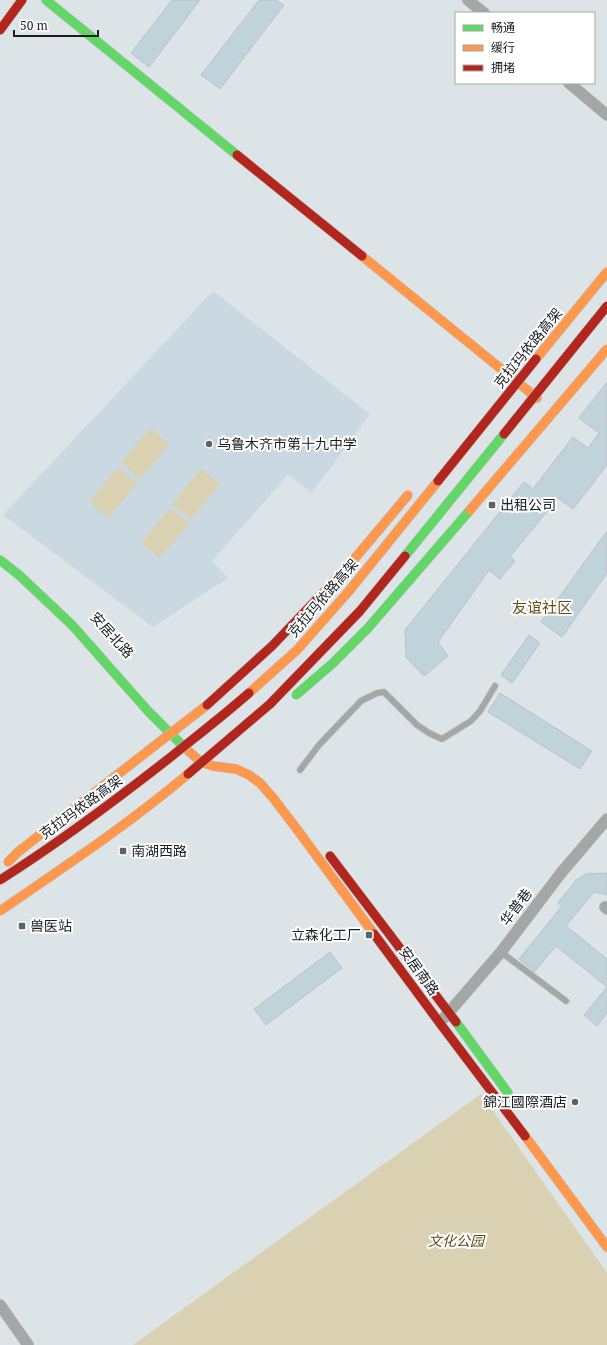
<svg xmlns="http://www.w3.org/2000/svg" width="607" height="1345" font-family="'Noto Serif','Noto Sans SC',serif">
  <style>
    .built { fill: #cad9e1 }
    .green { fill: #d9d1b1 }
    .building { fill: #c0d2da; stroke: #bdc2c6 }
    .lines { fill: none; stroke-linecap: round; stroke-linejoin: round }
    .lane-casing { stroke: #bac0c3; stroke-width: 7 }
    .street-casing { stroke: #bac0c3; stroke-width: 12 }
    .fast-casing { stroke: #bac0c3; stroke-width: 10 }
    .slow-casing { stroke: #bac0c3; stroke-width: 10 }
    .jam-casing { stroke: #bac0c3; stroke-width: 10 }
    .lane { stroke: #a5a6a6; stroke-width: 5.5 }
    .street { stroke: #a5a6a6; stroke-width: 11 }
    .fast { stroke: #63d668; stroke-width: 9 }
    .slow { stroke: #ff974d; stroke-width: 9 }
    .jam { stroke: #b3261e; stroke-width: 9 }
    .fast-bridge-casing { stroke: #bac0c3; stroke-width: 10; stroke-linecap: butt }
    .slow-bridge-casing { stroke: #bac0c3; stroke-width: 10; stroke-linecap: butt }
    .jam-bridge-casing { stroke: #bac0c3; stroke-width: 10; stroke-linecap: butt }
    .fast-bridge { stroke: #63d668; stroke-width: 9 }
    .slow-bridge { stroke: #ff974d; stroke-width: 9 }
    .jam-bridge { stroke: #b3261e; stroke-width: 9 }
    .poi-dot { fill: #5d6366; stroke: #fff; stroke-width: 1.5 }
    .labels { text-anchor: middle; stroke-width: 4; stroke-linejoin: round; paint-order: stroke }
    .street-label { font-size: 14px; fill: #191e20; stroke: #fff }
    .poi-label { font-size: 14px; fill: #191e20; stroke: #fff; text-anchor: start }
    .park-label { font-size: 14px; font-style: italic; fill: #5e4e1c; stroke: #fff }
    .neighbourhood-label { font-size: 15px; fill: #645115; stroke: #fff }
  </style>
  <rect width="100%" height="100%" fill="#dce4e8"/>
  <path class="built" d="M 213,291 L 370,414 L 312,493 L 288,475 L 212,561 L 228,578 L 153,627 L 3,515 Z"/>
  <path class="green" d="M 150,428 L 169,444 L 140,479 L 121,463 Z
    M 118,468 L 137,483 L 108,518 L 89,502 Z
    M 201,469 L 220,484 L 191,519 L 172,504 Z
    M 170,508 L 189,524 L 160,558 L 141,543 Z
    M 481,1094 L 607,1273 L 607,1345 L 133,1345 Z"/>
  <path class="building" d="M 172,0 L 200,0 L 149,67 L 131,53 Z
    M 259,0 L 276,0 L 284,5 L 220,89 L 201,75 Z
    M 607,382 L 607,465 L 573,509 L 558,498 L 510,557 L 515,561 L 500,579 L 489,570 L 438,642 L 448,656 L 424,676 L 406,657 L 405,630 L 524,482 L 533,489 L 573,437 L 588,448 L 599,433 L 579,418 Z
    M 607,531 L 607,573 L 562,637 L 541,622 Z
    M 529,635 L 540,643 L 512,683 L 501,675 Z
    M 500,693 L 592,751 L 580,769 L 488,712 Z
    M 607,873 L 607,895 L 594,892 L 566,926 L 607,959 L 607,987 L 556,946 L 534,972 L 519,959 L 562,906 L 558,903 L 576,880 L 586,874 Z
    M 330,952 L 342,968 L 266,1025 L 254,1009 Z
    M 607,987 L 607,1013 L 597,1026 L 584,1015 Z"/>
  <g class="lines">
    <g class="lane-casing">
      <path id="lane" d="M 300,770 L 319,745 L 361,701 L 377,693 L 384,692 L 417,725 L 429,733 L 442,739 L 471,721 L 480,711 L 495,686
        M 501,952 L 566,1001"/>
    </g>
    <g class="street-casing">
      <path id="street" d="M 468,0 L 484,13
        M 569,83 L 607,115
        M 605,907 L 607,909
        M 444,1018 L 501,952 L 561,873 L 607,819
        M 0,1305 L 28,1345"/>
    </g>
    <g class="fast-casing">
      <path id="fast" d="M 46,0 L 237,155
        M 0,560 L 19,575 L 72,625 L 148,711 L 184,747
        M 456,1022 L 508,1093"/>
    </g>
    <g class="slow-casing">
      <path id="slow" d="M 362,256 L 537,398
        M 184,747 L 201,762 L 213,766 L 236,769 L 249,775 L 260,783 L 274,799 L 299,832 L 374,934
        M 525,1136 L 607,1247"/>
    </g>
    <g class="jam-casing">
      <path id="jam" d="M 0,30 L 22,0
        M 237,155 L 362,256
        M 330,856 L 456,1022
        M 374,934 L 439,1022 L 525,1136"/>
    </g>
    <use href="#lane" class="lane"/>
    <use href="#street" class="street"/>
    <use href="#fast" class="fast"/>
    <use href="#slow" class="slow"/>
    <use href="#jam" class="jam"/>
    <g class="fast-bridge-casing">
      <path id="fast-bridge" d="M 405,556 L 504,434
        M 296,695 L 333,663 L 368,628 L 470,510"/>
    </g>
    <g class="slow-bridge-casing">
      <path id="slow-bridge" d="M 536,359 L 607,272
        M 470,510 L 607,349
        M 316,600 L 351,563 L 408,495
        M 249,693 L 297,650 L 349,591 L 438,481
        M 8,862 L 18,852 L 207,705
        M 0,911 C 64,867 129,824 188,774"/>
    </g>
    <g class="jam-bridge-casing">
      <path id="jam-bridge" d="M 504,434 L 607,306
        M 438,481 L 536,359
        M 207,705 L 272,646 L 316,600
        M 188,774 L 270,704 L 360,611 L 405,556
        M 0,880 C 60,842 116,800 172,756 C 198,735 224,715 249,693"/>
    </g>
    <use href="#fast-bridge" class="fast-bridge"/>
    <use href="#slow-bridge" class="slow-bridge"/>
    <use href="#jam-bridge" class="jam-bridge"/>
  </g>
  <g class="poi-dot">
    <circle cx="209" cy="444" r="4"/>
    <rect x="488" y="501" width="8" height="8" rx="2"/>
    <rect x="119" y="847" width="8" height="8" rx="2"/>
    <rect x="18" y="922" width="8" height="8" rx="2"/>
    <rect x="365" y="931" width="8" height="8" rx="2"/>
    <circle cx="575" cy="1102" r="4"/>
  </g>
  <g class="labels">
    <g class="street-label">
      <text transform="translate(528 348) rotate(-51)" y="5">克拉玛依路高架</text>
      <text transform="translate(323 598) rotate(-49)" y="5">克拉玛依路高架</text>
      <text transform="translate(112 635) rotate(48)" y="5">安居北路</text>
      <text transform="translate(81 807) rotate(-36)" y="5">克拉玛依路高架</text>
      <text transform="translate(516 907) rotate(-53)" y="5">华普巷</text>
      <text transform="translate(419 971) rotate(54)" y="5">安居南路</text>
    </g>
    <g class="poi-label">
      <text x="217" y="449">乌鲁木齐市第十九中学</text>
      <text x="500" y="510">出租公司</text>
      <text x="131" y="856">南湖西路</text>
      <text x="30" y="931">兽医站</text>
      <text x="361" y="940" text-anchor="end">立森化工厂</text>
      <text x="567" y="1107" text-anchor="end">錦江國際酒店</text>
    </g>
    <g class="park-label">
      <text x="456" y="1246">文化公园</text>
    </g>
    <g class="neighbourhood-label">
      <text x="542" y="613">友谊社区</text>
    </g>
  </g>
  <rect x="455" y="12" width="140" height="72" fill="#ffffff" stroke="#a3a5a6"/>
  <rect x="463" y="25" width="20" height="6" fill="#63d668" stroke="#a3a5a6"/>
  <text x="491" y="32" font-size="12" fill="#191e20">畅通</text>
  <rect x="463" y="45" width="20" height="6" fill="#ff974d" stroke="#a3a5a6"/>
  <text x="491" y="52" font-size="12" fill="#191e20">缓行</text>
  <rect x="463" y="65" width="20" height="6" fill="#b3261e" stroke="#a3a5a6"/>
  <text x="491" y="72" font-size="12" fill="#191e20">拥堵</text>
  <path d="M14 30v6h84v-6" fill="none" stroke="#191e20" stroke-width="2"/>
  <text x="20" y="30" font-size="12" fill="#191e20" stroke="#ffffff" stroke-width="3" paint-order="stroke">50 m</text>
</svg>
